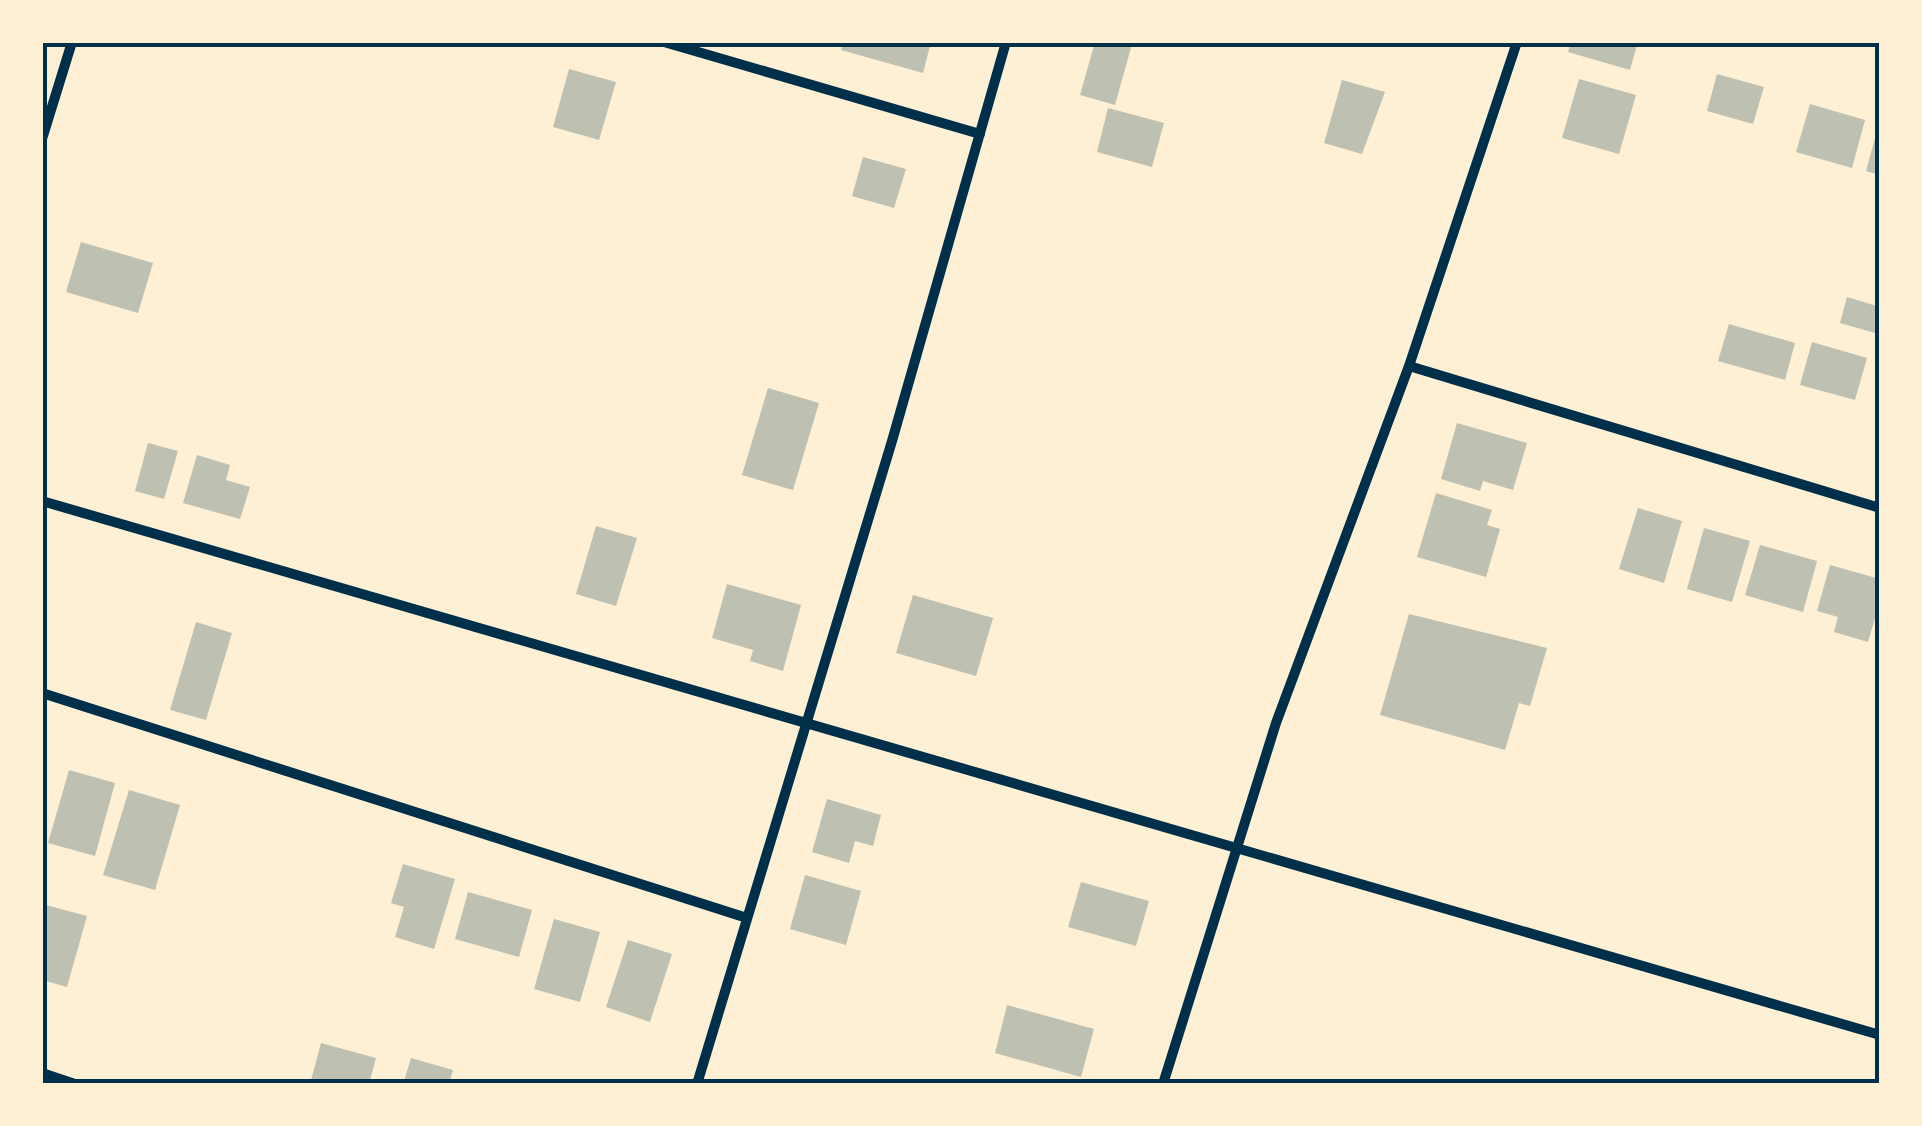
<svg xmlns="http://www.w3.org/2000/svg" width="1922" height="1126" font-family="Georgia,serif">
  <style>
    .building { fill: #bec0b2 }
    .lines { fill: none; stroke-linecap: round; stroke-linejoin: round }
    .minor { stroke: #003049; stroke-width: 10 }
    .neatline { fill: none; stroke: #003049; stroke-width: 4 }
  </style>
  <rect width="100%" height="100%" fill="#fdf0d5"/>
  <path class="building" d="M 843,42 L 931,42 L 923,73 L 841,50 Z
    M 1095,42 L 1132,44 L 1115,105 L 1080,95 Z
    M 1571,42 L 1638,42 L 1630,70 L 1568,52 Z
    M 569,69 L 616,82 L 599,140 L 553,127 Z
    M 1717,74 L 1764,87 L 1753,124 L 1707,111 Z
    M 1579,79 L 1636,95 L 1619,154 L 1562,138 Z
    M 1342,80 L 1385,92 L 1362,154 L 1324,143 Z
    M 1810,104 L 1865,120 L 1852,168 L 1796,152 Z
    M 1108,108 L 1164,123 L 1152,167 L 1097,152 Z
    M 1878,127 L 1880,127 L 1880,175 L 1866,171 Z
    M 863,157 L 906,169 L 894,208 L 852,196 Z
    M 81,242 L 153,263 L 138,313 L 66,292 Z
    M 1847,297 L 1880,307 L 1875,333 L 1840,323 Z
    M 1729,324 L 1795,343 L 1785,380 L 1718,361 Z
    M 1812,342 L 1867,358 L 1855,400 L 1800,385 Z
    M 768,388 L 819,403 L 793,490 L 742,475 Z
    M 1457,423 L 1527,443 L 1513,490 L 1483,481 L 1480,491 L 1441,479 Z
    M 148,443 L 178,451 L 164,499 L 135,491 Z
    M 197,455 L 230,465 L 226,480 L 250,487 L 240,519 L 183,503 Z
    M 1436,493 L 1492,510 L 1487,525 L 1500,529 L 1486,577 L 1417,557 Z
    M 1638,508 L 1682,521 L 1664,583 L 1619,569 Z
    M 596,526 L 637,538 L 616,606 L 576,594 Z
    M 1704,528 L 1750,541 L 1732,602 L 1687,589 Z
    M 1760,545 L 1817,561 L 1803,612 L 1745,595 Z
    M 1830,565 L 1880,579 L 1880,601 L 1868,642 L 1834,632 L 1838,617 L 1817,611 Z
    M 727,584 L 801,605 L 783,671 L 750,661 L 753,650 L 712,638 Z
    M 913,595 L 993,618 L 976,676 L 896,653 Z
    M 1409,614 L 1547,648 L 1530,706 L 1519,703 L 1505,750 L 1380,715 Z
    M 196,622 L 232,633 L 206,720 L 170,710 Z
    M 69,770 L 115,783 L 95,856 L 48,843 Z
    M 129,790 L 180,805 L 155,890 L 103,875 Z
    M 827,799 L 881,815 L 873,846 L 855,841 L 849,863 L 812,852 Z
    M 403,864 L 455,879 L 434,949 L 395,937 L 404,907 L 391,903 Z
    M 805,875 L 861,891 L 846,945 L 790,929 Z
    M 1081,882 L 1149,901 L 1136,946 L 1068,927 Z
    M 468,892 L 532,910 L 519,957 L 455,939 Z
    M 42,904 L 87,916 L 67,987 L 42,980 Z
    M 554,919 L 600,932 L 580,1002 L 534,989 Z
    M 628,940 L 672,954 L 650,1022 L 606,1007 Z
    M 1007,1005 L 1094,1029 L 1081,1077 L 995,1053 Z
    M 321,1043 L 376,1058 L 369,1084 L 310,1084 Z
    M 411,1058 L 453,1070 L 449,1084 L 403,1084 Z"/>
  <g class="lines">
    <path class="minor" d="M 664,42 L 980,134
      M 42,139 L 72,42
      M 1409,366 L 1880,508
      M 42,501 L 1880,1035
      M 42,693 L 747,918
      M 42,1073 L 75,1084
      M 697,1084 L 892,441 L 1006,42
      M 1163,1084 L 1276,723 L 1409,366 L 1517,42"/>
  </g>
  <rect width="1922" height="1126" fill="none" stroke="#fdf0d5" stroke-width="90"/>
  <rect x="45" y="45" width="1832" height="1036" class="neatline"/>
</svg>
